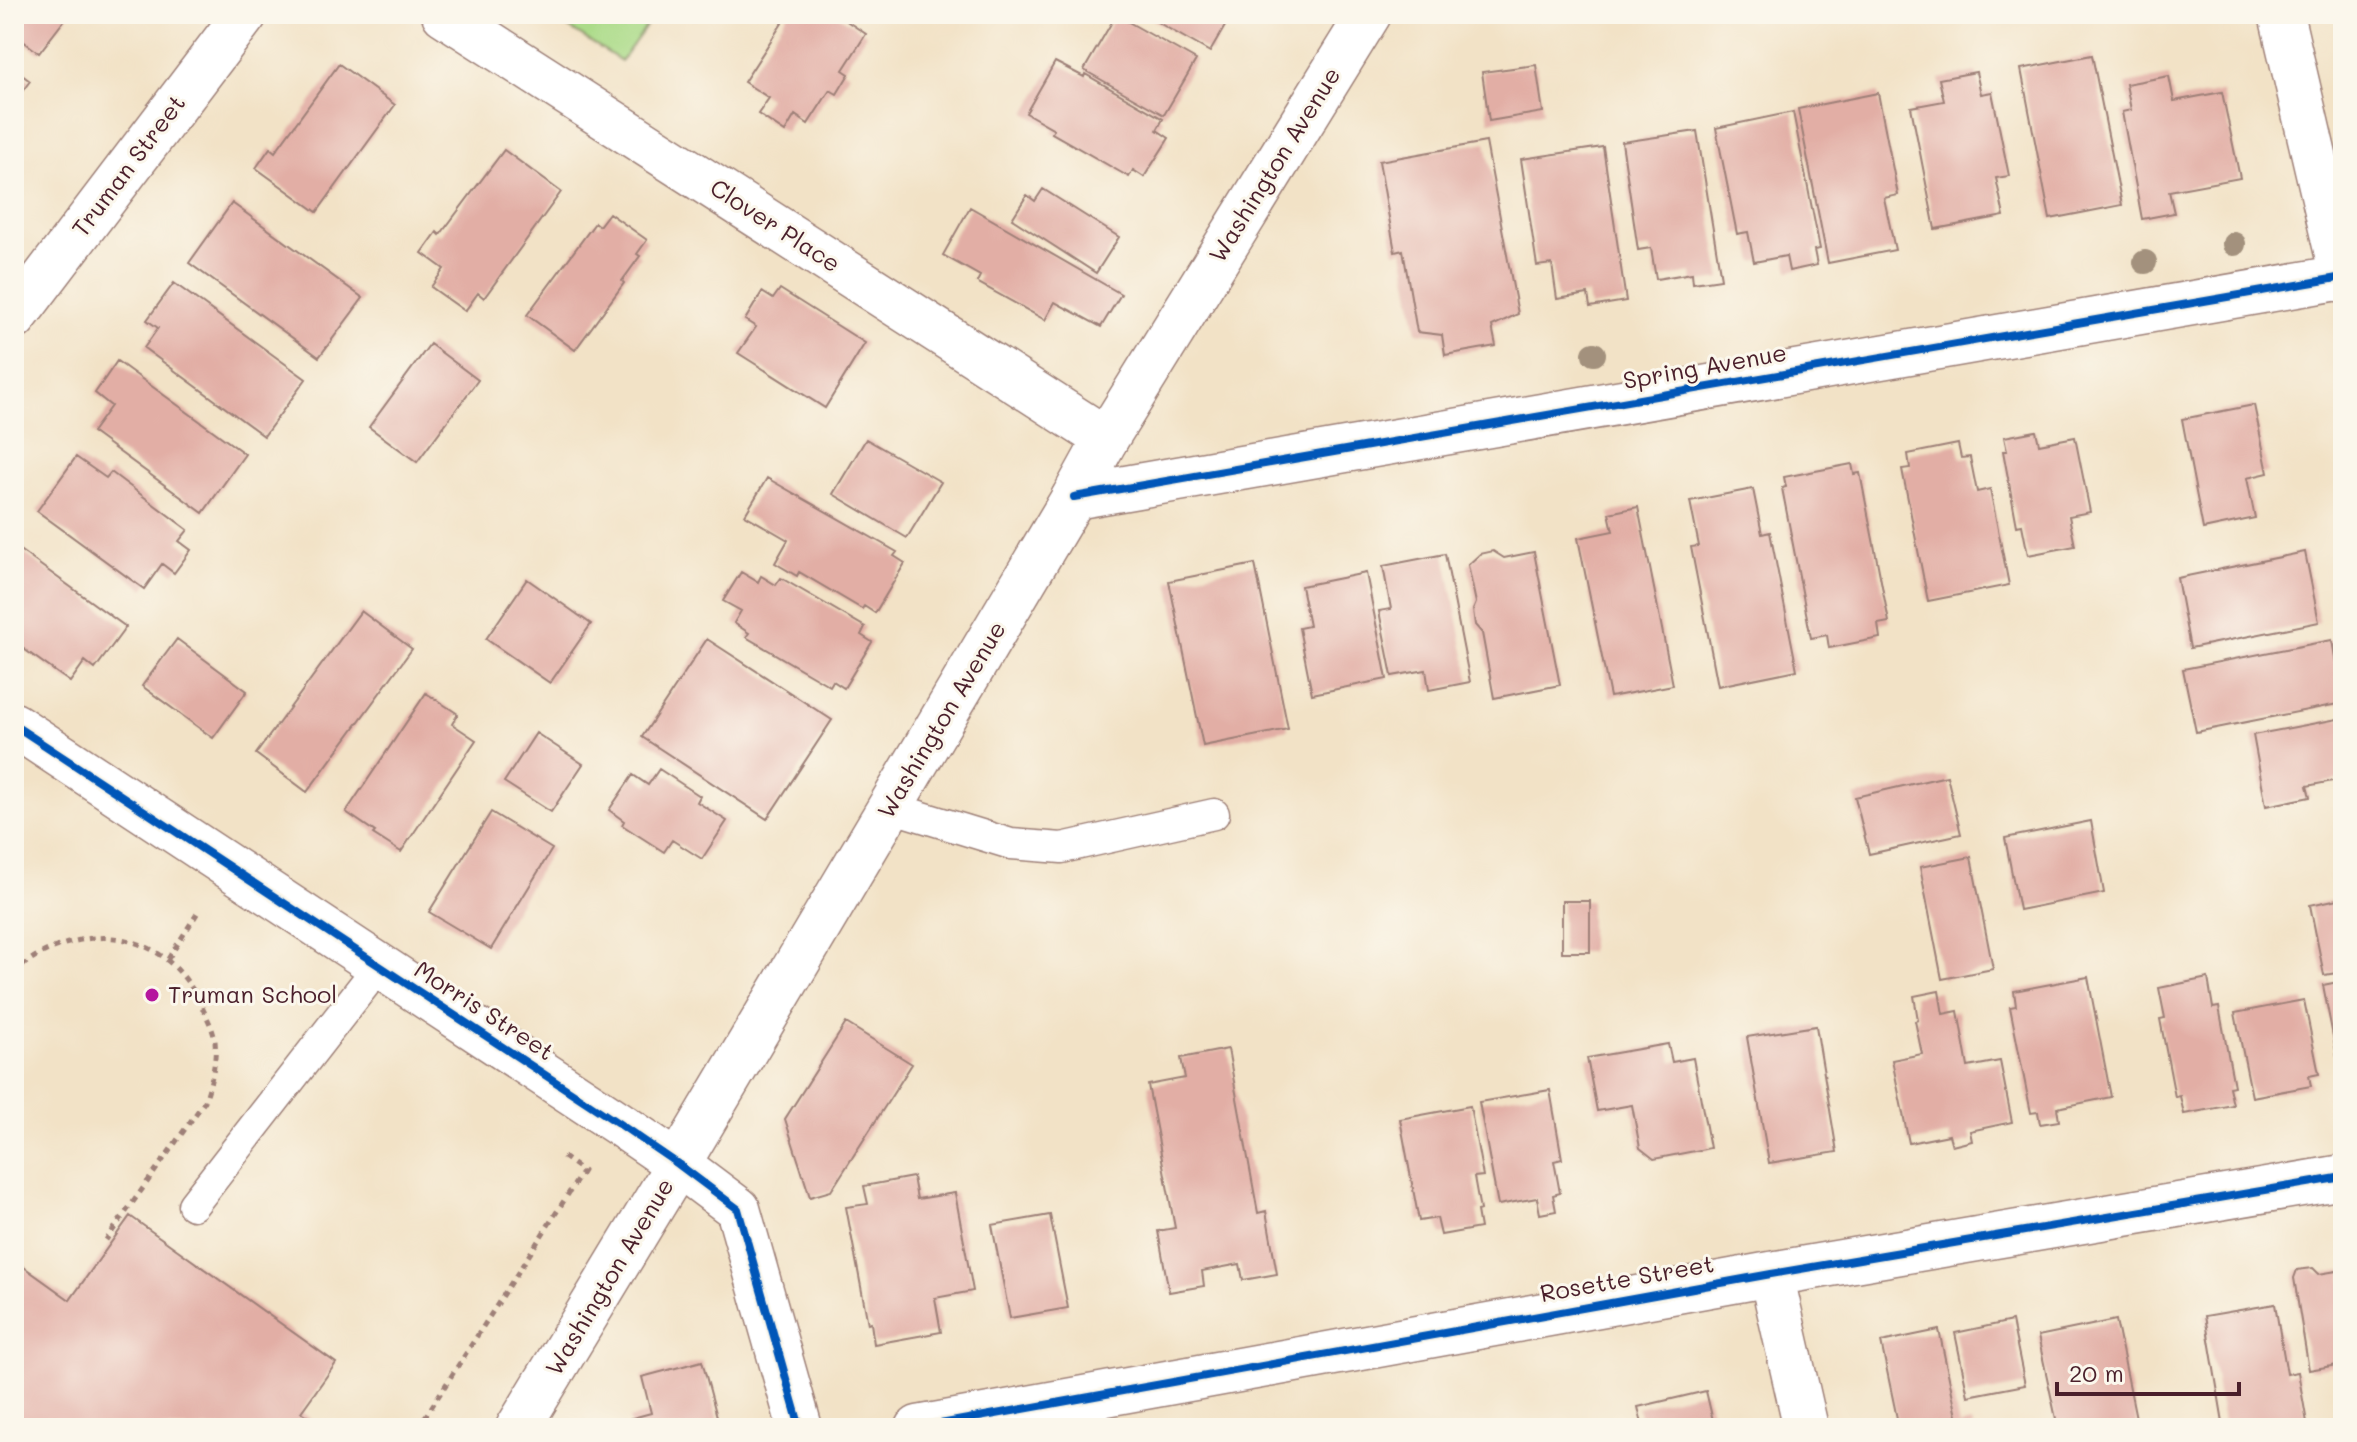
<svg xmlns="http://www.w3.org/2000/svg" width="2357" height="1442" font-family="Mali,sans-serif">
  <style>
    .green { fill: #acdb89; stroke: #7b7d5a; stroke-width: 2 }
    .building { fill: #e2aea5 }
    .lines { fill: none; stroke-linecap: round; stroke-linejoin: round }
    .service-casing { stroke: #9e8078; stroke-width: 33 }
    .minor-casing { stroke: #9e8078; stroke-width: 47 }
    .tertiary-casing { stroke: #9e8078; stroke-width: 47 }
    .secondary-casing { stroke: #9e8078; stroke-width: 47 }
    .path { stroke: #9e8078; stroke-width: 5; stroke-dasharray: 6 6; stroke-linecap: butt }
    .service { stroke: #fff; stroke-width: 30 }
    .minor { stroke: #fff; stroke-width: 44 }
    .tertiary { stroke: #fff; stroke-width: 44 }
    .secondary { stroke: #fff; stroke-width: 44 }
    .cycleway-casing { stroke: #fbf7ec; stroke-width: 13 }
    .cycleway { stroke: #0057b8; stroke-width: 8 }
    .tree { fill: #a3917d }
    .poi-dot { fill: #b5179e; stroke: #fbf7ec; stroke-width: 3 }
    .labels { text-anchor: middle; stroke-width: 6; stroke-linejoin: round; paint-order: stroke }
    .street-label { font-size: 24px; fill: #4a1f2b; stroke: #fbf7ec }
    .poi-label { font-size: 24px; fill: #4a1f2b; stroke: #fbf7ec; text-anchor: start }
  </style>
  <rect width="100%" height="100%" fill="#fbf7ec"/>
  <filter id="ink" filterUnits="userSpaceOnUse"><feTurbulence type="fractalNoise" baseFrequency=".0125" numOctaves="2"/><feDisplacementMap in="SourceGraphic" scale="16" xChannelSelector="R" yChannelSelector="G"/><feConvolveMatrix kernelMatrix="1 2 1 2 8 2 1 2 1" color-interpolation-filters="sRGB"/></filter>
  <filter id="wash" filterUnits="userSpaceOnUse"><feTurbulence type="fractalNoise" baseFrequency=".006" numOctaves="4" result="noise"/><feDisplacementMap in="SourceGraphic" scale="32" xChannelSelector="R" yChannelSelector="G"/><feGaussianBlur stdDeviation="1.8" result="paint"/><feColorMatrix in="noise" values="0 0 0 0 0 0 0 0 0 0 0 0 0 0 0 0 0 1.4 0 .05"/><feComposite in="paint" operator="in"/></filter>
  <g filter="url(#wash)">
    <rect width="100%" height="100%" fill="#f2e2c6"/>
    <path class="green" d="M 547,14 L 655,14 L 621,61 Z"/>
    <g id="blocks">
      <path class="building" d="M 14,14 L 69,14 L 39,53 L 14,34 Z
        M 788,14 L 836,14 L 866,34 L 843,70 L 849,74 L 837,94 L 830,90 L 808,124 L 795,115 L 785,132 L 758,114 L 769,98 L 744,82 Z
        M 1143,14 L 1232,14 L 1210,52 Z
        M 1116,15 L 1196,60 L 1164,115 L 1084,70 Z
        M 2092,55 L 2122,205 L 2050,219 L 2021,69 Z
        M 1055,62 L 1084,77 L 1085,74 L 1163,119 L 1157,130 L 1169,138 L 1144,177 L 1133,170 L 1129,177 L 1052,133 L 1054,129 L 1026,113 Z
        M 339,64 L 395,105 L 317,212 L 256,168 L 270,148 L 275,152 Z
        M 1536,65 L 1543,112 L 1489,121 L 1482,72 Z
        M 14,69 L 30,81 L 14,102 Z
        M 1976,72 L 1981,94 L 1992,92 L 2009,176 L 1996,178 L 2004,216 L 1935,229 L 1911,107 L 1944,101 L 1939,79 Z
        M 2169,76 L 2174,101 L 2222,92 L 2240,178 L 2169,191 L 2174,213 L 2142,219 L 2122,112 L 2131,110 L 2126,84 Z
        M 1878,93 L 1898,195 L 1884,198 L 1895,250 L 1828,263 L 1798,109 Z
        M 1793,112 L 1820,249 L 1814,250 L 1817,265 L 1789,271 L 1786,256 L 1754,262 L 1748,232 L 1737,234 L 1716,128 Z
        M 1697,131 L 1721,279 L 1693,283 L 1692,273 L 1656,279 L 1651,248 L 1638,250 L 1622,142 Z
        M 1486,142 L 1518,314 L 1492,326 L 1496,346 L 1445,355 L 1442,335 L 1417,332 L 1403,250 L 1395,252 L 1379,161 Z
        M 1603,147 L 1626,301 L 1590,307 L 1588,294 L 1557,299 L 1552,264 L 1537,266 L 1521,159 Z
        M 504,150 L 561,192 L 484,298 L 478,293 L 465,311 L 431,287 L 444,269 L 422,253 L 437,232 L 440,235 Z
        M 1043,189 L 1119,237 L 1096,273 L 1012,219 L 1027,195 L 1035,201 Z
        M 232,203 L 363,298 L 319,357 L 189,263 Z
        M 970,207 L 1121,294 L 1101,327 L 1055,302 L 1045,320 L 977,282 L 980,276 L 943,255 Z
        M 609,213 L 647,240 L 637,254 L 640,256 L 622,281 L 624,283 L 575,350 L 527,315 L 595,223 L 599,226 Z
        M 174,283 L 306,379 L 264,436 L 144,348 L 158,328 L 147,320 Z
        M 780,289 L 865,343 L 825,408 L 738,353 L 756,327 L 745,320 L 762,292 L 773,299 Z
        M 430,344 L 478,380 L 417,462 L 369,427 Z
        M 117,361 L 245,454 L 203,513 L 92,432 L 111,406 L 95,393 Z
        M 2254,405 L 2268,473 L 2247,478 L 2255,518 L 2203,529 L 2182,419 Z
        M 2036,431 L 2039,444 L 2075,437 L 2090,512 L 2069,516 L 2075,546 L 2028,555 L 2022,525 L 2017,526 L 2003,451 L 2007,451 L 2004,437 Z
        M 866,439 L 941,482 L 907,538 L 833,494 Z
        M 1958,444 L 1961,458 L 1970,457 L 1977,492 L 1990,489 L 2009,585 L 1928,601 L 1902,469 L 1910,468 L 1908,454 Z
        M 76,457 L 106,478 L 111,472 L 188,530 L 179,541 L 191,550 L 174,573 L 162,564 L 144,589 L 37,511 Z
        M 1852,464 L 1854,474 L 1860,473 L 1889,622 L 1878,624 L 1880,638 L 1829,648 L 1827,635 L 1811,638 L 1782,488 L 1786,487 L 1784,477 Z
        M 767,478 L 897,552 L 894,556 L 905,563 L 875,613 L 864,606 L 862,609 L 799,572 L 797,576 L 775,563 L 788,540 L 745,515 Z
        M 1753,489 L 1762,534 L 1770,532 L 1797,670 L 1718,686 L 1691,547 L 1699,546 L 1690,501 Z
        M 1638,507 L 1673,685 L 1610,697 L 1578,538 L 1613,531 L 1609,513 Z
        M 14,546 L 126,627 L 95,669 L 85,661 L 70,682 L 14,642 Z
        M 1493,551 L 1504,558 L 1534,552 L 1560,685 L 1494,698 L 1482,633 L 1475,625 L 1473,610 L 1476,603 L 1468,565 L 1480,554 Z
        M 2305,552 L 2319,622 L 2190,648 L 2177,578 Z
        M 1445,554 L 1470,682 L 1429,690 L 1426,670 L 1392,676 L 1379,611 L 1391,609 L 1383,566 Z
        M 1255,564 L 1288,729 L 1203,746 L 1169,581 Z
        M 741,572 L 758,582 L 761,576 L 776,585 L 781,578 L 865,627 L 861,635 L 872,642 L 844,688 L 833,681 L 830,686 L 746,637 L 749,633 L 734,623 L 741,611 L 723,601 Z
        M 1366,573 L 1387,679 L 1312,694 L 1299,628 L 1309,626 L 1301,586 Z
        M 527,579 L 591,624 L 550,683 L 486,639 Z
        M 361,611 L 412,649 L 307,792 L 256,754 Z
        M 177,639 L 247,691 L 213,738 L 142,686 Z
        M 707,639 L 832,720 L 767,819 L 642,737 Z
        M 2332,640 L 2343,703 L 2196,732 L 2183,669 Z
        M 426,693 L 458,714 L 452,724 L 476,740 L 401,852 L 373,834 L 375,832 L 346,812 Z
        M 2343,718 L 2343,779 L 2307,786 L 2310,797 L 2266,806 L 2253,735 Z
        M 536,733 L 583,764 L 551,812 L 504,782 Z
        M 659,769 L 700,796 L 697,802 L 727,821 L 702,859 L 672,840 L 664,852 L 622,825 L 624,821 L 609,810 L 633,775 L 648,785 Z
        M 1947,776 L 1961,834 L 1869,854 L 1855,797 Z
        M 491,812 L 552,849 L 491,949 L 429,912 Z
        M 2091,821 L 2104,893 L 2019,910 L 2005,838 Z
        M 1971,857 L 1993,969 L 1942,979 L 1920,867 Z
        M 2343,898 L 2343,972 L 2324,975 L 2310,905 Z
        M 1562,901 L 1590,901 L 1590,952 L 1562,952 Z
        M 2088,977 L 2111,1097 L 2057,1108 L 2059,1121 L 2040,1124 L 2038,1112 L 2031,1113 L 2010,1007 L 2016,1006 L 2014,991 Z
        M 2208,978 L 2213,1008 L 2219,1007 L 2234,1086 L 2229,1087 L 2233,1105 L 2184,1114 L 2180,1096 L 2175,1097 L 2160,1019 L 2165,1018 L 2159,988 Z
        M 2343,981 L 2343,1071 L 2340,1072 L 2323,985 Z
        M 1939,991 L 1943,1014 L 1958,1011 L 1968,1067 L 2000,1061 L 2012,1122 L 1970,1131 L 1972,1141 L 1952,1146 L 1949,1135 L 1909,1143 L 1892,1060 L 1922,1054 L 1915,1021 L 1918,1020 L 1914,996 Z
        M 2304,1000 L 2319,1074 L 2309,1076 L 2311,1086 L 2252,1097 L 2235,1013 Z
        M 846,1023 L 912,1064 L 831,1191 L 810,1197 L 785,1119 Z
        M 1816,1026 L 1837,1152 L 1769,1163 L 1747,1037 Z
        M 1668,1044 L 1672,1062 L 1693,1058 L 1710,1148 L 1654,1159 L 1640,1148 L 1632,1105 L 1597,1111 L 1587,1058 Z
        M 1228,1049 L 1258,1213 L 1266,1211 L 1277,1274 L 1243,1280 L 1240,1264 L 1202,1271 L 1204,1286 L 1169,1292 L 1158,1231 L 1175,1228 L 1148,1085 L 1185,1078 L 1181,1058 Z
        M 1550,1090 L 1562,1159 L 1554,1161 L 1560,1193 L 1553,1195 L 1556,1211 L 1540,1214 L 1537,1198 L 1498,1205 L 1479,1102 Z
        M 1470,1106 L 1483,1176 L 1474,1177 L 1480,1210 L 1477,1211 L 1480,1228 L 1441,1235 L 1437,1218 L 1419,1221 L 1400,1119 Z
        M 913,1177 L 917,1199 L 955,1193 L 973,1291 L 935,1298 L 941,1332 L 874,1344 L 871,1323 L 868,1324 L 846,1207 L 868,1204 L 864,1186 Z
        M 1050,1215 L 1068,1308 L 1010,1318 L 992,1225 Z
        M 130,1216 L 336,1363 L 301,1412 L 324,1428 L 14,1428 L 14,1260 L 70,1300 Z
        M 2313,1268 L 2319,1274 L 2343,1270 L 2343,1364 L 2309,1370 L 2294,1278 L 2297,1270 Z
        M 2275,1304 L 2287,1374 L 2298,1372 L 2308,1428 L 2224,1428 L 2205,1316 Z
        M 2116,1320 L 2138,1428 L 2058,1428 L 2038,1336 Z
        M 2012,1321 L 2025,1385 L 1968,1396 L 1955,1333 Z
        M 1939,1330 L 1959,1426 L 1972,1423 L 1973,1428 L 1899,1428 L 1881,1342 Z
        M 702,1361 L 720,1428 L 632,1428 L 629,1419 L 651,1413 L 642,1377 Z
        M 1706,1391 L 1714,1425 L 1722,1423 L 1723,1428 L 1643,1428 L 1638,1407 Z"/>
    </g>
  </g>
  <g filter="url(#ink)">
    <use href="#blocks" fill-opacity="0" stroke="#9e8078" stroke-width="2"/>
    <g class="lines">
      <g class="service-casing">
        <path id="service" d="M 890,807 L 1011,844 L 1062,848 L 1214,814
          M 193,1205 L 379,966"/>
      </g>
      <g class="minor-casing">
        <path id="minor" d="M 444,14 L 1106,439
          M 2281,14 L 2343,280
          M 14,318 L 245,14
          M 14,725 L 618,1123 L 678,1164 L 738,1209 L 800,1428
          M 1771,1274 L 1806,1428
          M 918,1428 L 1771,1274 L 2343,1177"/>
      </g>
      <g class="tertiary-casing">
        <path id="tertiary" d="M 1074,497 L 2343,277"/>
      </g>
      <g class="secondary-casing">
        <path id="secondary" d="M 518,1428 L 678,1164 L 1074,497 L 1106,439 L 1369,14"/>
      </g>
      <path class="path" d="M 168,959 L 200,909
        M 14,975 C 28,957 50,948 72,942 C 127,927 174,951 199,1001 C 205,1014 213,1027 215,1041 C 217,1062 211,1082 205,1101 L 106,1240
        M 418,1428 L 583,1171 L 559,1154"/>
      <use href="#service" class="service"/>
      <use href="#minor" class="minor"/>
      <use href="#tertiary" class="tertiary"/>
      <use href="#secondary" class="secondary"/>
      <g class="cycleway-casing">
        <path id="cycleway" d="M 1074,497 L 2343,277
          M 14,725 L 618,1123 L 678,1164 L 738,1209 L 800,1428
          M 918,1428 L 1771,1274 L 2343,1177"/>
      </g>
      <use href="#cycleway" class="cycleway"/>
    </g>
    <g class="tree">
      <circle cx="2234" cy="244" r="12"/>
      <circle cx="2145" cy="262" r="12"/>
      <circle cx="1594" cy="354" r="12"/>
    </g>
  </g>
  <circle class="poi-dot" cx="152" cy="995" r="8"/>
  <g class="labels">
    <g class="street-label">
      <text transform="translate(1275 165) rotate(-58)" y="8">Washington Avenue</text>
      <text transform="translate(129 166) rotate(-53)" y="8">Truman Street</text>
      <text transform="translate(775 226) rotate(33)" y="8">Clover Place</text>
      <text transform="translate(1705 367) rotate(-10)" y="8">Spring Avenue</text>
      <text transform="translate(942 720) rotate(-59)" y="8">Washington Avenue</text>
      <text transform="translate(484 1011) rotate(33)" y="8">Morris Street</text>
      <text transform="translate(610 1277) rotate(-59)" y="8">Washington Avenue</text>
      <text transform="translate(1627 1279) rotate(-10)" y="8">Rosette Street</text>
    </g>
    <g class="poi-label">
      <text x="168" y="1003">Truman School</text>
    </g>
  </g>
  <rect width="2357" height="1442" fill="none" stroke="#fbf7ec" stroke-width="48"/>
  <path d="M2057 1382v12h182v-12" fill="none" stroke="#4a1f2b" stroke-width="4"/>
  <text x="2069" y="1382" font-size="24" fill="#4a1f2b" stroke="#fbf7ec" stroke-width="6" paint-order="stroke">20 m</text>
</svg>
